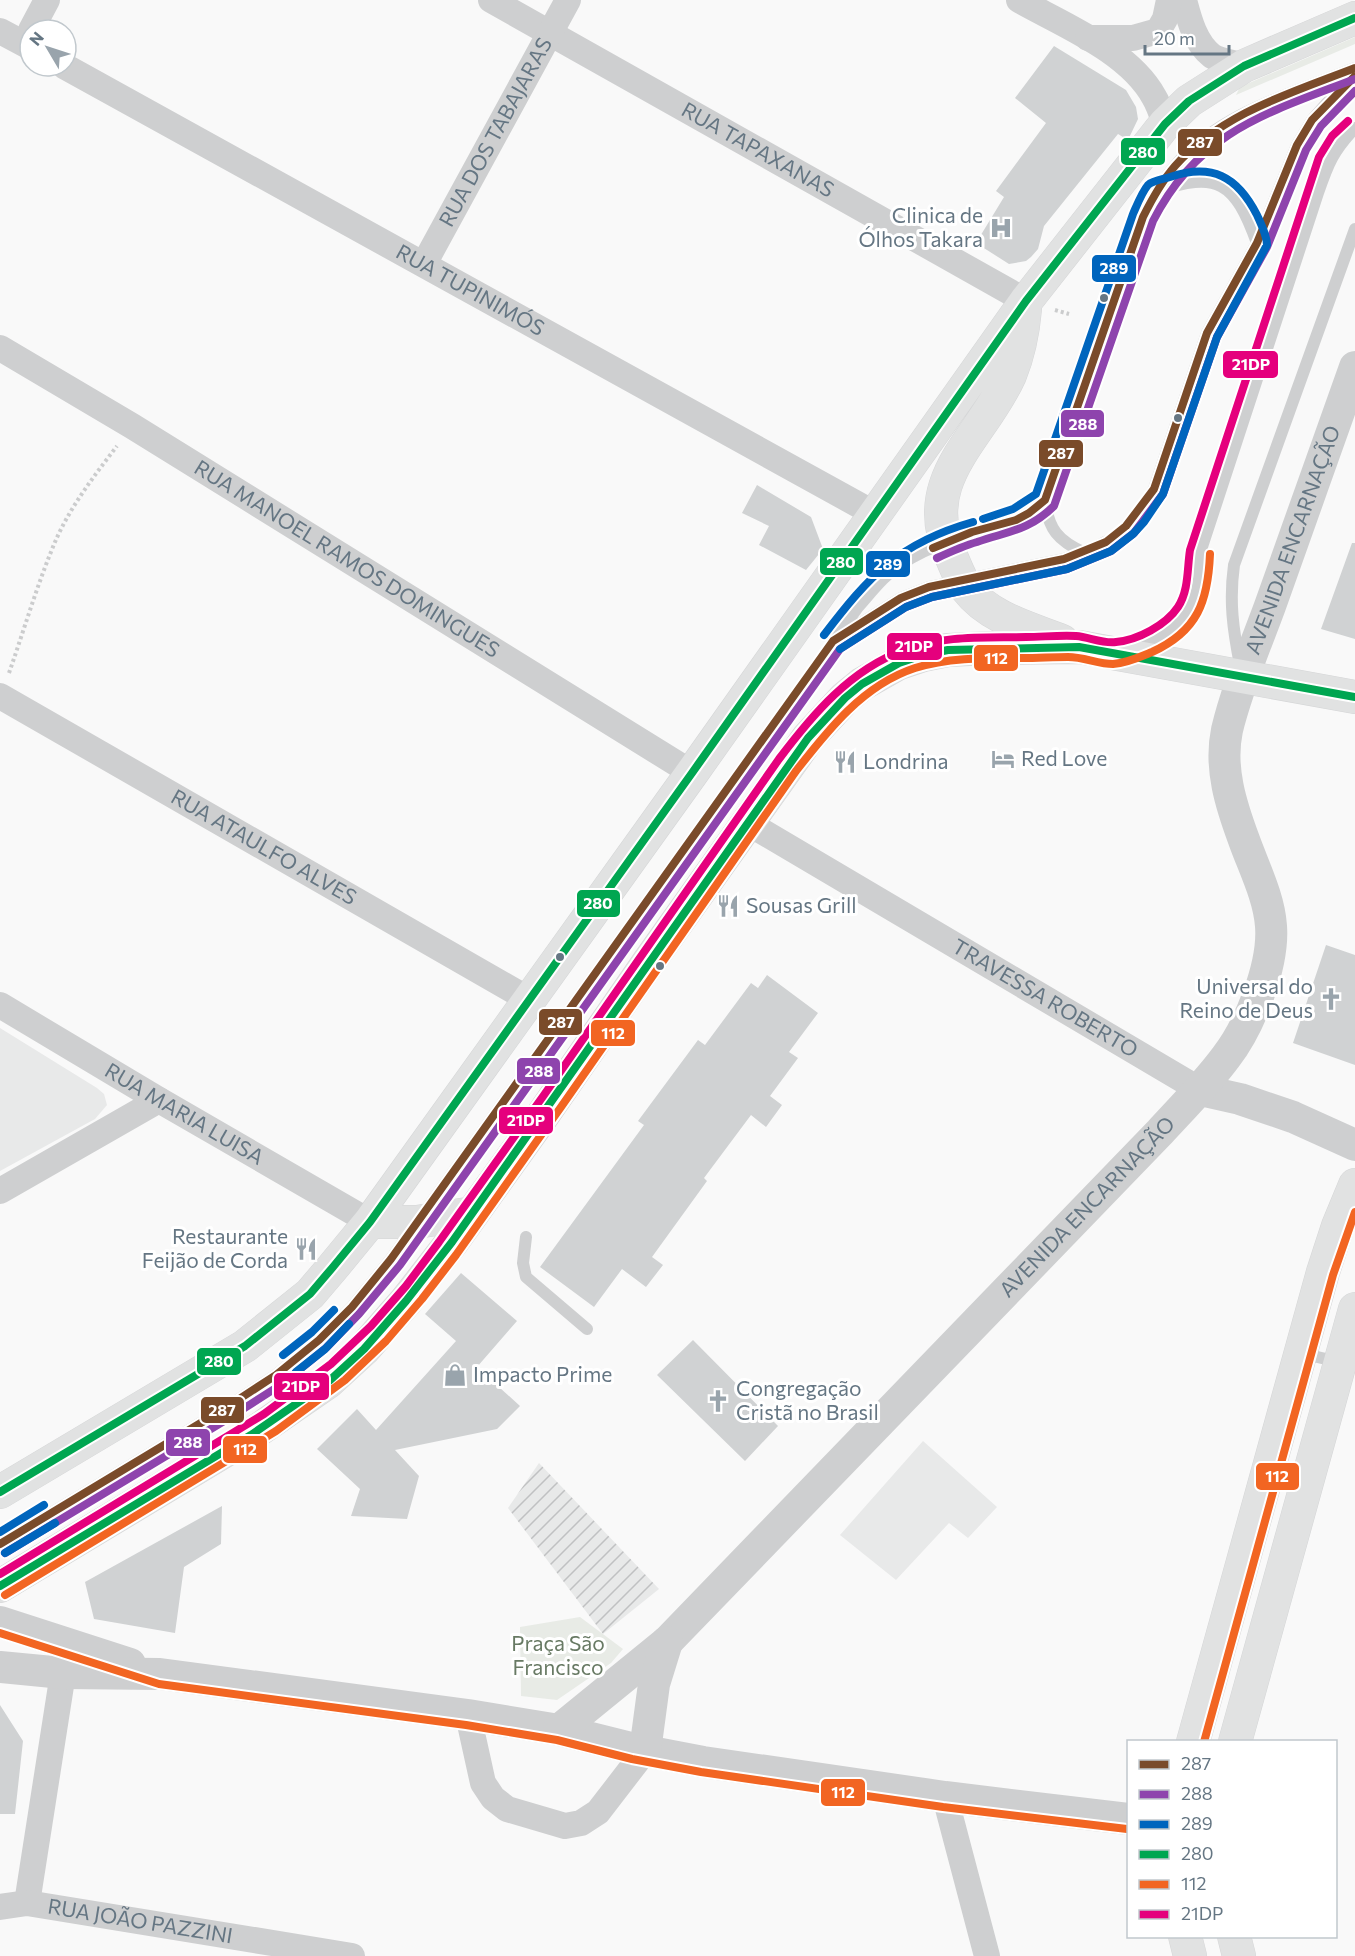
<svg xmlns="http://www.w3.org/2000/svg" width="1355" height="1956" font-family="Commissioner,sans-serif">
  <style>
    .built { fill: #e8e9e9 }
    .industrial { fill: url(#industrial-furrows) }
    .green { fill: #e8ebe6 }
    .building { fill: #d0d2d3 }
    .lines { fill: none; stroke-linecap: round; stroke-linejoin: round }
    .secondary-casing { stroke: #d5d6d7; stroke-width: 34 }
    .primary-casing { stroke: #d5d6d7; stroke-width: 34 }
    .path { stroke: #cbcccd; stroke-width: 4; stroke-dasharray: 3 3; stroke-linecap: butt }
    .service { stroke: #cecfd0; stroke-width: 12 }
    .minor { stroke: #cecfd0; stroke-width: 26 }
    .tertiary { stroke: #cecfd0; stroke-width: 32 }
    .secondary { stroke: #e1e2e2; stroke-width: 33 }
    .primary { stroke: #e1e2e2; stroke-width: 33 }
    .bus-1-casing { stroke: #fff; stroke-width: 12 }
    .bus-2-casing { stroke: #fff; stroke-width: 12 }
    .bus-3-casing { stroke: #fff; stroke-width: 12 }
    .bus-4-casing { stroke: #fff; stroke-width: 12 }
    .bus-5-casing { stroke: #fff; stroke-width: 12 }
    .bus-6-casing { stroke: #fff; stroke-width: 12 }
    .bus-1 { stroke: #7a4b2a; stroke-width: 8 }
    .bus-2 { stroke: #8e44ad; stroke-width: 8 }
    .bus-3 { stroke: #0065bd; stroke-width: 8 }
    .bus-4 { stroke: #00a651; stroke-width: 8 }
    .bus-5 { stroke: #f26522; stroke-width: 8 }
    .bus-6 { stroke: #e5007d; stroke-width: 8 }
    .bus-dot { fill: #657683; stroke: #fff; stroke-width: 2 }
    .labels { text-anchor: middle; stroke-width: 6; stroke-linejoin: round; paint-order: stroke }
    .street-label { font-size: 21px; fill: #657683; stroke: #fff }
    .poi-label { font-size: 21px; fill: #657683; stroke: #fff; text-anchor: start }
    .park-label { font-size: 21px; fill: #687a64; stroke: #fff }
    .line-badge { stroke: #fff; stroke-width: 2 }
    .badge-label { font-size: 16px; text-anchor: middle; font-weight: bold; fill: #fff }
  </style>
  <defs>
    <pattern id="industrial-furrows" width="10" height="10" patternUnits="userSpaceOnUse" patternTransform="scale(1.5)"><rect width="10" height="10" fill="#e8e9e9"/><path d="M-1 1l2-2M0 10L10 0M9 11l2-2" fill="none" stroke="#c0c1c2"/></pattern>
  </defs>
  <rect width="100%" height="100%" fill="#f9f9f9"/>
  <path class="built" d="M 0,1028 L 97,1088 L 104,1094 L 107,1105 L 95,1119 L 0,1171 Z
    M 923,1441 L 997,1507 L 968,1538 L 949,1523 L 896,1580 L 840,1535 Z"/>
  <path class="industrial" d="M 539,1463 L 659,1589 L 603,1634 L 508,1508 Z"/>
  <path class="green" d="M 1355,37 L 1355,44 L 1236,95 L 1240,87 Z
    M 580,1617 L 623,1649 L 611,1663 L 557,1700 L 521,1696 L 520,1627 Z"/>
  <path class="building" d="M 1054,46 L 1126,90 L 1136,107 L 1138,119 L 1128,140 L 1118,134 L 1044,226 L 1038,249 L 1031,257 L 1026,261 L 1009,264 L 976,243 L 1004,197 L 996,191 L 1046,123 L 1015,98 Z
    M 757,485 L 811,517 L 823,549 L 806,570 L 759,545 L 769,526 L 742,513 Z
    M 1352,543 L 1355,543 L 1355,639 L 1321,629 Z
    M 1326,945 L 1355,955 L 1355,1065 L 1293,1043 Z
    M 767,975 L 818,1013 L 789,1052 L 798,1058 L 770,1096 L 782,1105 L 766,1127 L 751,1115 L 704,1178 L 707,1181 L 652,1257 L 663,1265 L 646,1287 L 622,1269 L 594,1307 L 540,1267 L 644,1125 L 638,1121 L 698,1040 L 705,1045 L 751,983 L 758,988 Z
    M 461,1273 L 517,1321 L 477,1367 L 520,1406 L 497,1429 L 395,1450 L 419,1476 L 407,1519 L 351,1516 L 360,1489 L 317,1449 L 357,1409 L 376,1430 L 456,1341 L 425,1314 Z
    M 693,1340 L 778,1426 L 745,1461 L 657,1375 Z
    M 222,1506 L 221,1544 L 184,1567 L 175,1633 L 94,1619 L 85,1582 Z
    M 0,1705 L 23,1741 L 15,1814 L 0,1814 Z"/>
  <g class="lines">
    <g class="secondary-casing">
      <path id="secondary" d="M 1193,1742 L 1323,1272 L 1338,1226 L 1355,1185
        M 1235,1742 L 1355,1309
        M 1185,1936 L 1190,1956
        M 1234,1936 L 1239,1956"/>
    </g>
    <g class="primary-casing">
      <path id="primary" d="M 1025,309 C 1023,332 1019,353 1010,375 C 982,438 916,479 951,556 C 956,567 960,579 967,589 C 989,618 1029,628 1062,641
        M 370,1222 L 417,1222 L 473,1213
        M 0,1492 L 245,1346 L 310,1294 L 333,1267 L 370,1222 L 692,773 L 1026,301 L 1165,124 L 1189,101 L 1244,66 L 1355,18
        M 0,1586 L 251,1435 L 328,1382 L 364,1349 L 406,1301 L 452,1242 L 538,1122 L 648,963 L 808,738 L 845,698 L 862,684 L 899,663 L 923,655 L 948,650 L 991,648 L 1079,647 L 1355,697"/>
    </g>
    <path class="path" d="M 1055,310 L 1069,314
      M 9,673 C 24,630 37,585 55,542 C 70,507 94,476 117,446"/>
    <path class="service" d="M 1156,192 C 1218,170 1235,182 1257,243
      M 1045,500 C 1048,529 1058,541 1085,553
      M 839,637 L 901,598 L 929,587 L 1064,559 C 1111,544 1128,532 1154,489 L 1207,333 L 1257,243 L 1297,145 L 1312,120 L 1327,103 L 1355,76
      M 1133,649 C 1157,642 1184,625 1194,600 C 1200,585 1200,569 1200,553 L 1318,193 C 1328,164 1333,151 1355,128
      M 1240,665 C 1233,629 1229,601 1234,565 L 1355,229
      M 526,1237 L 523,1263 L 526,1277 L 587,1329
      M 1300,1353 L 1339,1362
      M 0,1544 L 224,1409 L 276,1375 L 319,1340 L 352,1307 L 391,1259 L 858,607 C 866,598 874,588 883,579 C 906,556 939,544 969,534 C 1000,523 1018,522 1045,500 L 1143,217 C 1152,199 1162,181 1175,166 C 1219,113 1293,93 1355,68"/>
    <g class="minor">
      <path id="s1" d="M 491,0 L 1026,301"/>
      <path d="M 1019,0 C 1063,25 1129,51 1154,97 C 1159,105 1162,115 1165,124"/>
      <path d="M 1184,0 C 1189,19 1195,43 1212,56 C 1220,61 1235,63 1244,66"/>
      <path d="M 31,30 L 47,0"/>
      <path d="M 0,31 L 30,47"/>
      <path d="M 1088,38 L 1133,38 L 1158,31 L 1165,19 L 1169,0"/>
      <path id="s2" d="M 64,66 L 875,514"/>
      <path id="s3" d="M 424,264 L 568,0"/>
      <path id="s4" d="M 0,348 L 132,426 L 692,773"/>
      <path id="s5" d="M 0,696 L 528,999"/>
      <path id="s6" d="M 748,823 L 1200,1090"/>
      <path id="s7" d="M 0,1005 L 159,1100 L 370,1222"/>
      <path d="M 0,1191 L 159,1100"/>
      <path d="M 468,1715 L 483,1783 L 493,1798 L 507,1809 L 565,1826 L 581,1823 L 598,1812 L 645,1751"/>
      <path d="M 945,1797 L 987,1956"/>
      <path d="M 27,1903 L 63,1673"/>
      <path id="s8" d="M 0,1907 L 27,1903 L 352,1956"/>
    </g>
    <g class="tertiary">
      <path d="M 1200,1090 L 1240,1099 L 1293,1117 L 1355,1145"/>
      <path d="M 0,1622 L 130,1664"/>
      <path d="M 0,1667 L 63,1673 L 160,1674 L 468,1715 L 559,1730 L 635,1749 L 703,1762 L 945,1797 L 1128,1819"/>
      <path id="s9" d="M 559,1730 L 667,1642 L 1160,1132 C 1183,1107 1206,1084 1226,1057 C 1250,1026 1274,965 1271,926 C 1269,897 1254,868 1244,840 C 1231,805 1219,768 1227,730 C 1237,688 1255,647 1270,606 C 1298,526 1327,447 1355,367"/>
      <path d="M 645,1751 L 654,1684 L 667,1642"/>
    </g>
    <use href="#secondary" class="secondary"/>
    <use href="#primary" class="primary"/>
    <g class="bus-1-casing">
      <path id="bus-1" d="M 933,548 L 972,532 L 1016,520 L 1029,513 L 1045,500 L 1143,217 C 1152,199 1162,181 1175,166 C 1222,113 1291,93 1355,68
        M 0,1544 L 224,1409 L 276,1375 L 319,1340 L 352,1307 L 391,1259 L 833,641 L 901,598 L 929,587 L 1064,559 L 1106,542 L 1126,526 L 1154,489 L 1207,333 L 1257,243 L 1297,145 L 1312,120 L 1355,76"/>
    </g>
    <g class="bus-2-casing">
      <path id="bus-2" d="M 937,558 C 950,552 963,546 977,542 C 1009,531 1028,531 1054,506 L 1153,221 C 1199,131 1267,113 1355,79
        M 5,1553 L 229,1418 L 282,1384 L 326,1348 L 359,1314 L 400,1265 L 840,649 L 906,607 L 932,597 L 1067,569 L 1111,551 L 1134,533 L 1163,494 L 1217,337 L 1267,247 L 1306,150 L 1321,126 L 1355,91"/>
    </g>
    <g class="bus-3-casing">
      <path id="bus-3" d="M 824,635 C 869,576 899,543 973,522
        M 840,649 L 906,607 L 932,597 L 1067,569 L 1111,551 L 1133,534 L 1144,522 L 1163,494 L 1217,337 L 1267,245 C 1267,235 1261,224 1257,215 C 1237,176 1212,163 1170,177 C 1164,179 1153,180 1148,185 C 1142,192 1137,205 1133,214 L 1036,494 L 1013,509 L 983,519
        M 283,1355 L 312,1332 L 334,1310
        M 296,1372 L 325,1349 L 349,1324
        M 0,1532 L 44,1505
        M 5,1553 L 55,1523"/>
    </g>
    <g class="bus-4-casing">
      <path id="bus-4" d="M 0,1492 L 245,1346 L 310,1294 L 333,1267 L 370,1222 L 692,773 L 1026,301 L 1165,124 L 1189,101 L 1244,66 L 1355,18
        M 0,1586 L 251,1435 L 328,1382 L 364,1349 L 406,1301 L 452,1242 L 808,738 L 845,698 L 862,684 L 899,663 L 923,655 L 948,650 L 1079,647 L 1355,697"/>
    </g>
    <g class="bus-5-casing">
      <path id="bus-5" d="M 5,1595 L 276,1431 L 345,1380 L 386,1341 L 422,1299 L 456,1255 L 561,1107 L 796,771 C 828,730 863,685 915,668 C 949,657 987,658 1023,658 C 1038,658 1053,657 1068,657 C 1084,657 1098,664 1113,664 C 1127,663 1140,657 1152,652 C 1198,631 1208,601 1210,554
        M 0,1633 L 159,1684 L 466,1725 L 557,1740 L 632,1759 L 701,1772 L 943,1807 L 1127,1829
        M 1204,1742 L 1333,1275 L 1355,1212"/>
    </g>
    <g class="bus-6-casing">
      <path id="bus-6" d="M 0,1574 L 264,1414 L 331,1364 L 371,1326 L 406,1286 L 439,1242 L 544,1095 L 779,759 C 813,714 850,670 904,650 C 943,635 985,638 1026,637 C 1042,637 1059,635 1076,636 C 1089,637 1103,644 1116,642 C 1138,640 1166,625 1178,607 C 1189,590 1187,569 1190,550 L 1319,157 L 1332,136 L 1348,121"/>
    </g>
    <use href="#bus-1" class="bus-1"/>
    <use href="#bus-2" class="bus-2"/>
    <use href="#bus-3" class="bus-3"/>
    <use href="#bus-4" class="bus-4"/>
    <use href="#bus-5" class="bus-5"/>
    <use href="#bus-6" class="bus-6"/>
  </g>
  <defs>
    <g id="hospital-bare" transform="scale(1.8)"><path d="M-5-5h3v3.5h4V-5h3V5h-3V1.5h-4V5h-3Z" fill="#99a4ac" stroke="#fff" stroke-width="2.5" paint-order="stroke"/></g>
    <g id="hotel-bare" transform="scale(1.8)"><path d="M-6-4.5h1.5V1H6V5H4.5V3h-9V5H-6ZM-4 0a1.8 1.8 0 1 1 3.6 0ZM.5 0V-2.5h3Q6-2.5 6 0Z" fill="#99a4ac" stroke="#fff" stroke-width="2.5" paint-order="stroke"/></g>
    <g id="restaurant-bare" transform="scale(1.8)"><path d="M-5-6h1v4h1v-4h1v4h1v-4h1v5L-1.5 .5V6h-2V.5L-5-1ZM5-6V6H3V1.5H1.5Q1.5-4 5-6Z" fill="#99a4ac" stroke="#fff" stroke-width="2.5" paint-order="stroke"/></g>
    <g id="church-bare" transform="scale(1.8)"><path d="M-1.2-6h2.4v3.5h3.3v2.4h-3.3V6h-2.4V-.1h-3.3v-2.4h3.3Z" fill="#99a4ac" stroke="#fff" stroke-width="2.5" paint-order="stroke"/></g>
    <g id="shop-bare" transform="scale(1.8)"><path d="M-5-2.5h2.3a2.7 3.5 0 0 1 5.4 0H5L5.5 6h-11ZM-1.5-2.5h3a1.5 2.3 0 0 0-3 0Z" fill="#99a4ac" stroke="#fff" stroke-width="2.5" paint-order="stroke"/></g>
  </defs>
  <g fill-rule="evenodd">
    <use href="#hospital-bare" x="1001" y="228"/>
    <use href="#hotel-bare" x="1003" y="759"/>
    <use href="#restaurant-bare" x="845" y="762"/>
    <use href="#restaurant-bare" x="728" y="906"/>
    <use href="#church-bare" x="1331" y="999"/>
    <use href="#restaurant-bare" x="306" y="1249"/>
    <use href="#shop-bare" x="455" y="1375"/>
    <use href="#church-bare" x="718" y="1401"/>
  </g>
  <g class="bus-dot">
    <circle cx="1104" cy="298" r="5"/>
    <circle cx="1178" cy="418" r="5"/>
    <circle cx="560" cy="957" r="5"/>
    <circle cx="660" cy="966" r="5"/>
  </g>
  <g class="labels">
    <g class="street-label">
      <text dy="7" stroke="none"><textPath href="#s3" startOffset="150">RUA DOS TABAJARAS</textPath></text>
      <text dy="7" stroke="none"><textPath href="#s1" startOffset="306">RUA TAPAXANAS</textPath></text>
      <text dy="7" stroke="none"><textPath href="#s2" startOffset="464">RUA TUPINIMÓS</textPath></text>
      <text dy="7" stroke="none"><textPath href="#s9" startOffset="1494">AVENIDA ENCARNAÇÃO</textPath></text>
      <text dy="7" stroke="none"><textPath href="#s4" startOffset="406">RUA MANOEL RAMOS DOMINGUES</textPath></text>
      <text dy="7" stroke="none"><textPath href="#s5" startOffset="304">RUA ATAULFO ALVES</textPath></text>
      <text dy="7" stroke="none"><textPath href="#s6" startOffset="345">TRAVESSA ROBERTO</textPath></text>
      <text dy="7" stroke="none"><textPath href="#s7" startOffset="214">RUA MARIA LUISA</textPath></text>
      <text dy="7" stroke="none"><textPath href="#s9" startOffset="744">AVENIDA ENCARNAÇÃO</textPath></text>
      <text dy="7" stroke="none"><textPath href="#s8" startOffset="142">RUA JOÃO PAZZINI</textPath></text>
    </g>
    <g class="poi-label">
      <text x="983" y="223" text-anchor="end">Clinica de<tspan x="983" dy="24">Ólhos Takara</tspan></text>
      <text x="1021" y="766">Red Love</text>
      <text x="863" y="769">Londrina</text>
      <text x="746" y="913">Sousas Grill</text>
      <text x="1313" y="994" text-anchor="end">Universal do<tspan x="1313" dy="24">Reino de Deus</tspan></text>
      <text x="288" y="1244" text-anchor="end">Restaurante<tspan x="288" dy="24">Feijão de Corda</tspan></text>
      <text x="473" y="1382">Impacto Prime</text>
      <text x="736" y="1396">Congregação<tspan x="736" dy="24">Cristã no Brasil</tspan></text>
    </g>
    <g class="park-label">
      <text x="558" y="1651">Praça São<tspan x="558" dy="24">Francisco</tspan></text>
    </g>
  </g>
  <g class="line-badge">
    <rect x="1177" y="128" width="46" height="29" rx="6" fill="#7a4b2a"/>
    <rect x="1120" y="137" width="46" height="29" rx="6" fill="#00a651"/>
    <rect x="1091" y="254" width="46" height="29" rx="6" fill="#0065bd"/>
    <rect x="1222" y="350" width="57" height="29" rx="6" fill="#e5007d"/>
    <rect x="1060" y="409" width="45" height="29" rx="6" fill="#8e44ad"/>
    <rect x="1038" y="439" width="46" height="29" rx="6" fill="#7a4b2a"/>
    <rect x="819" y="547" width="45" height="29" rx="6" fill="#00a651"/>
    <rect x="865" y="550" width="46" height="28" rx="6" fill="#0065bd"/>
    <rect x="886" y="632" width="57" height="29" rx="6" fill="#e5007d"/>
    <rect x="973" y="644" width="46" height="28" rx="6" fill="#f26522"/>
    <rect x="576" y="889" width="45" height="29" rx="6" fill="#00a651"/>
    <rect x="538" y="1008" width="45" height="28" rx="6" fill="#7a4b2a"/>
    <rect x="590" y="1019" width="46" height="28" rx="6" fill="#f26522"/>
    <rect x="516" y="1057" width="45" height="28" rx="6" fill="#8e44ad"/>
    <rect x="498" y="1106" width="56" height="29" rx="6" fill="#e5007d"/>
    <rect x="196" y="1347" width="46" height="29" rx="6" fill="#00a651"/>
    <rect x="273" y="1372" width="57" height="29" rx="6" fill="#e5007d"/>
    <rect x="200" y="1396" width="45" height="28" rx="6" fill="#7a4b2a"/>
    <rect x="165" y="1428" width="46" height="29" rx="6" fill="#8e44ad"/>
    <rect x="222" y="1435" width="46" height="29" rx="6" fill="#f26522"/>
    <rect x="1255" y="1462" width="45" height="29" rx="6" fill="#f26522"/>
    <rect x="820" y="1778" width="46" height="29" rx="6" fill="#f26522"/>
  </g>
  <g class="badge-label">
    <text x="1200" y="148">287</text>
    <text x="1143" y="158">280</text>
    <text x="1114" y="274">289</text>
    <text x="1251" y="370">21DP</text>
    <text x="1083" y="430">288</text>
    <text x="1061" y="459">287</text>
    <text x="841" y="568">280</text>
    <text x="888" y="570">289</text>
    <text x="914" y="652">21DP</text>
    <text x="996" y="664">112</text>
    <text x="598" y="909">280</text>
    <text x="561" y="1028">287</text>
    <text x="613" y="1039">112</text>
    <text x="539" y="1077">288</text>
    <text x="526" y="1126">21DP</text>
    <text x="219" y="1367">280</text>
    <text x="301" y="1392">21DP</text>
    <text x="222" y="1416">287</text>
    <text x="188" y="1448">288</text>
    <text x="245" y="1455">112</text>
    <text x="1277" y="1482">112</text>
    <text x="843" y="1798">112</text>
  </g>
  <rect x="1127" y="1740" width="210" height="198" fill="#ffffff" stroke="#c1c8cd" stroke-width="1.5"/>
  <rect x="1139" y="1760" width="30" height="9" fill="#7a4b2a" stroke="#c1c8cd" stroke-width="1.5"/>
  <text x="1181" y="1770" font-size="18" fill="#657683">287</text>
  <rect x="1139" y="1790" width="30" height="9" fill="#8e44ad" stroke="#c1c8cd" stroke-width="1.5"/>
  <text x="1181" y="1800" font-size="18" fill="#657683">288</text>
  <rect x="1139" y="1820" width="30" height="9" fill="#0065bd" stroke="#c1c8cd" stroke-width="1.5"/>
  <text x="1181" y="1830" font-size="18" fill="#657683">289</text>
  <rect x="1139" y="1850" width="30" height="9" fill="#00a651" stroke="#c1c8cd" stroke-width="1.5"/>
  <text x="1181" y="1860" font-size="18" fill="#657683">280</text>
  <rect x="1139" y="1880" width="30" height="9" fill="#f26522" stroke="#c1c8cd" stroke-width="1.5"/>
  <text x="1181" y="1890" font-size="18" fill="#657683">112</text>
  <rect x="1139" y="1910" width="30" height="9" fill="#e5007d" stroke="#c1c8cd" stroke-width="1.5"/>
  <text x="1181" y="1920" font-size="18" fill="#657683">21DP</text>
  <g transform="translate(48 48) rotate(309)"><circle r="28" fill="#ffffff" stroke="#c1c8cd" stroke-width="1.5"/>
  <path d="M0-4.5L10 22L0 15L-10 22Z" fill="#99a4ac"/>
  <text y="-9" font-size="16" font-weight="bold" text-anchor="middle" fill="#657683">N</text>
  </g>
  <path d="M1145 45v9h84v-9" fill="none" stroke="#657683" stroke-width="3"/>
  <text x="1154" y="45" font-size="18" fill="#657683" stroke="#ffffff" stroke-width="4.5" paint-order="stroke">20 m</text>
</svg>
